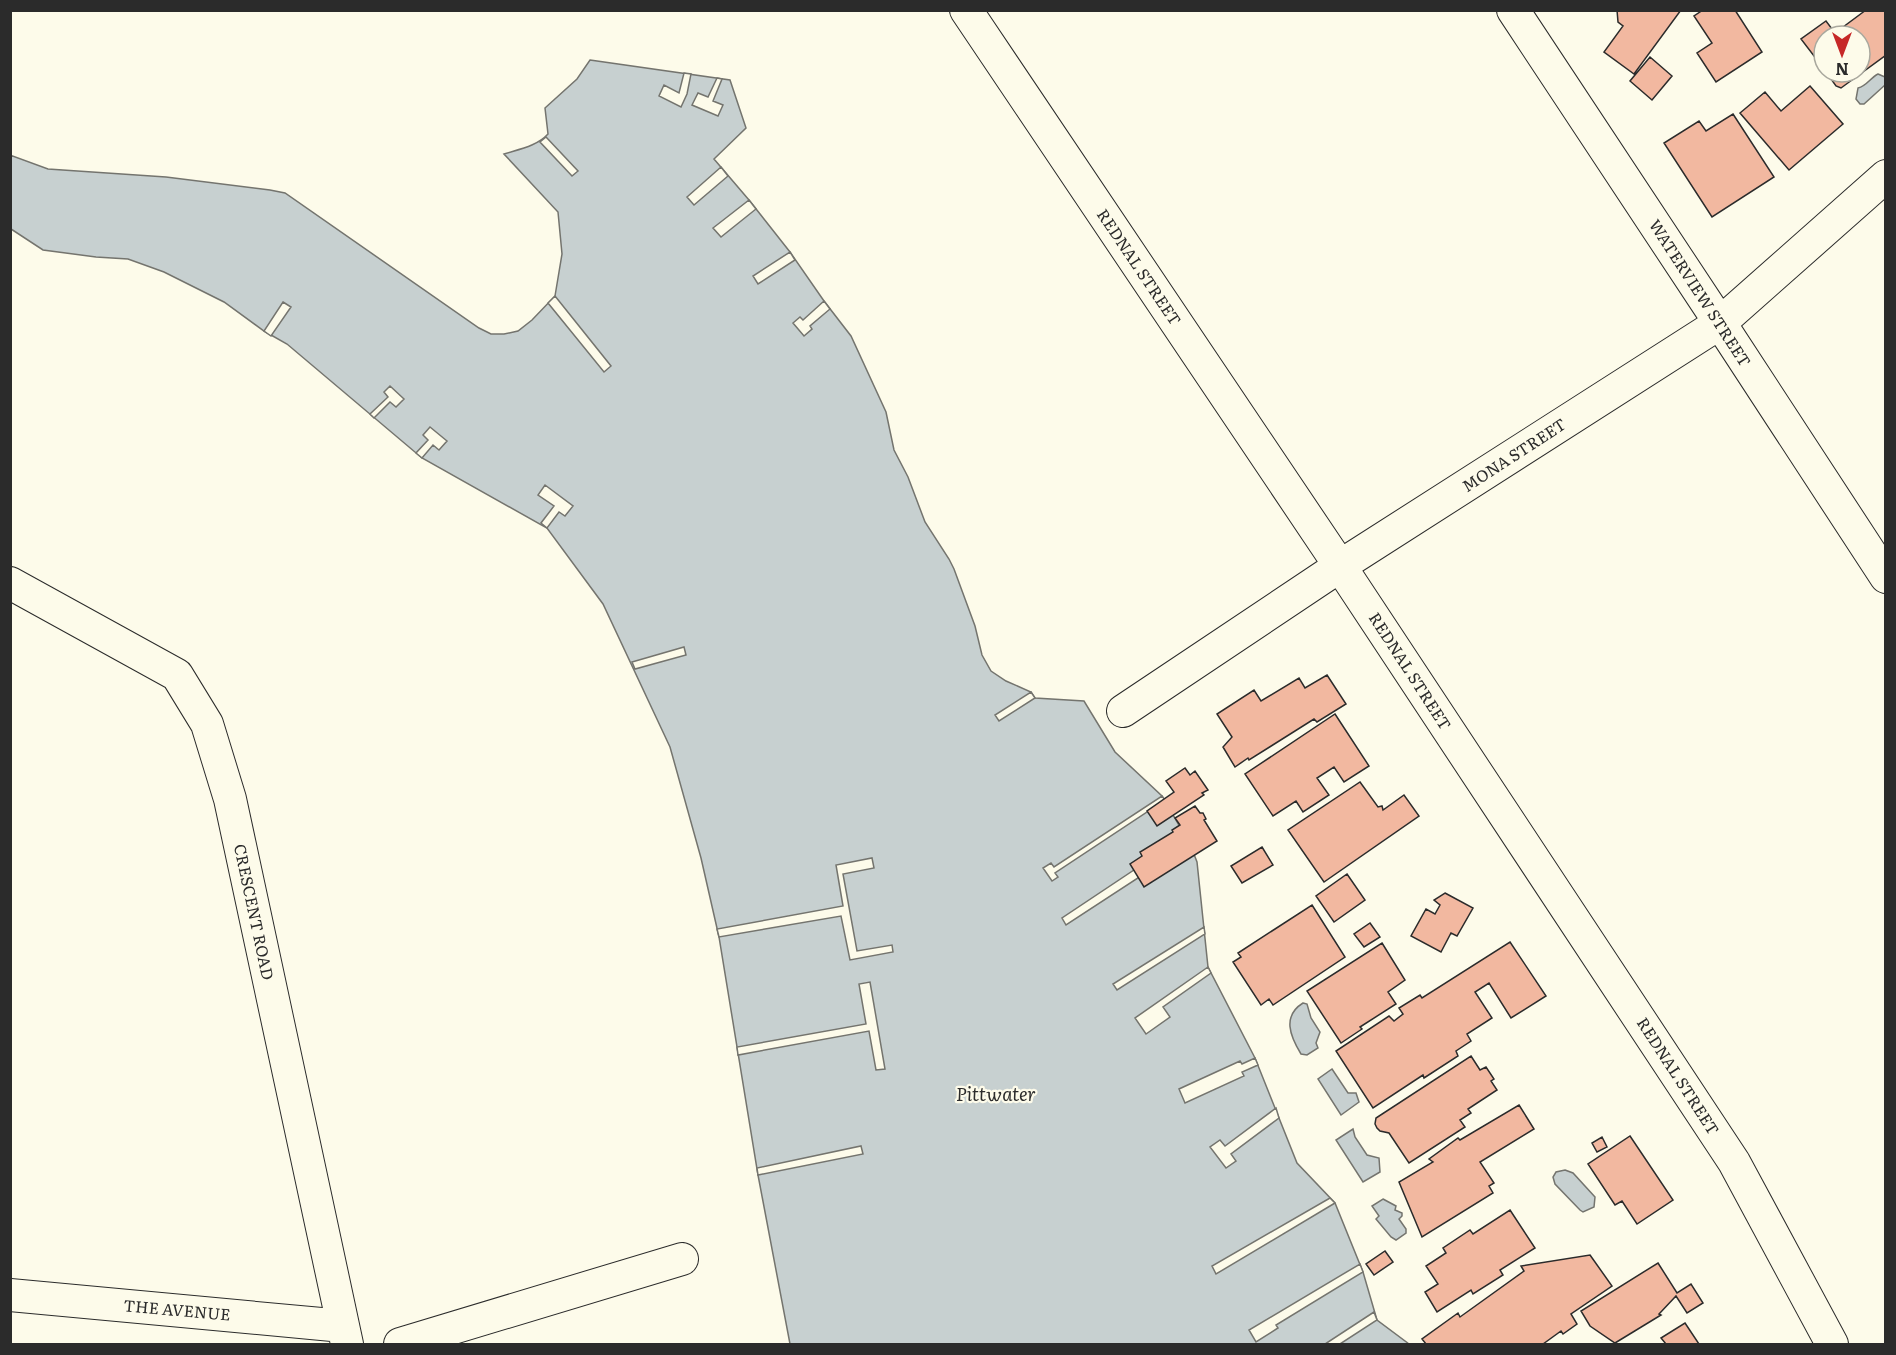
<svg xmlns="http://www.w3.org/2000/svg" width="1896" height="1355" font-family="Literata,serif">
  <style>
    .water { fill: #c7d0d0; stroke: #74746e; stroke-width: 1.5 }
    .pier { fill: #fdfbea; stroke: #74746e; stroke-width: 1.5 }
    .building { fill: #f2b8a0; stroke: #2b2b2b; stroke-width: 1.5 }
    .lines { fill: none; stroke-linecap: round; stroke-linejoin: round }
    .minor-casing { stroke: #2b2b2b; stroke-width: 34 }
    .minor { stroke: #fdfbea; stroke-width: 32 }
    .labels { text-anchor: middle; stroke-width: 4.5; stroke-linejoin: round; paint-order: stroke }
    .street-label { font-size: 16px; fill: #2b2b2b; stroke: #fdfbea }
    .water-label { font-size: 18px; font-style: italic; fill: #2b2b2b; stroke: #fdfbea }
  </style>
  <rect width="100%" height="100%" fill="#fdfbea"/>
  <path class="water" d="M 590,60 L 730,80 L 746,128 L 714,159 L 749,200 L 790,252 L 824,301 L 851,336 L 886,412 L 894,450 L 908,477 L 925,522 L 949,559 L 954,569 L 975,626 L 982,655 L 991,671 L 1006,681 L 1031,692 L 1035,698 L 1084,701 L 1115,752 L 1162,796 L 1190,844 L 1197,862 L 1208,967 L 1255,1058 L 1297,1163 L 1335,1203 L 1363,1272 L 1377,1320 L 1409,1344 L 790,1344 L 758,1175 L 719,937 L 701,858 L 670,747 L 603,604 L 547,528 L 422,458 L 287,344 L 264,331 L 224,302 L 164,272 L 128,259 L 96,257 L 43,250 L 11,229 L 10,155 L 48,169 L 166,177 L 270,190 L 285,193 L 479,328 L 491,334 L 504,334 L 518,331 L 532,320 L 555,296 L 562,254 L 558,212 L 504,154 C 520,149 537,146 548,134 L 545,108 L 577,79 Z
    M 1878,74 L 1885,77 L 1885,85 L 1864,104 L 1860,104 L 1856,99 L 1858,88 C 1867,86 1870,78 1878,74 Z
    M 1303,1003 L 1307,1004 L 1311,1018 L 1320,1032 L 1316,1043 L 1318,1048 L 1307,1055 L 1301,1054 C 1290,1036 1282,1016 1303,1003 Z
    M 1332,1069 L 1348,1093 L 1356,1093 L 1359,1102 L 1341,1115 L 1318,1079 Z
    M 1353,1129 L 1355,1137 L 1367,1155 L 1379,1158 L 1380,1172 L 1363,1182 L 1336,1140 Z
    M 1565,1170 L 1573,1173 L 1595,1197 L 1594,1207 L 1583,1212 L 1580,1210 L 1555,1184 L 1553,1177 L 1556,1172 Z
    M 1383,1199 L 1396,1206 L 1395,1210 L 1402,1213 L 1402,1216 L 1399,1219 L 1406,1229 L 1406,1233 L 1396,1240 L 1391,1237 L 1376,1219 L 1379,1216 L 1372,1206 Z"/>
  <path class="pier" d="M 684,73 L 691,74 L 687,94 L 681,107 L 659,96 L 664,85 L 679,93 Z
    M 717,78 L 722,79 L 713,101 L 723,105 L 718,116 L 692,105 L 698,93 L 708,97 Z
    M 546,137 L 578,171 L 572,176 L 540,142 Z
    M 721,167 L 728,176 L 694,205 L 687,197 Z
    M 749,200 L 756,209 L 721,237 L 713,228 Z
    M 790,252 L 795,260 L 758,284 L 753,276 Z
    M 555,296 L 611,366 L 604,372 L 548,303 Z
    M 824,301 L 830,309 L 810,326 L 812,329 L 804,336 L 793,323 L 800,317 L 803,320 Z
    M 283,302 L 291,307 L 271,336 L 264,331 Z
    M 390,386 L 404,399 L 396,407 L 390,402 L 374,418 L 370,414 L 388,397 L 384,392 Z
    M 430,427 L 447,441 L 439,450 L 433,445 L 422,458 L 416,453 L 428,440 L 423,435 Z
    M 545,485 L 573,506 L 565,516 L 559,512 L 547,528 L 541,523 L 554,506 L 538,495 Z
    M 684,647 L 686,655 L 635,669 L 632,662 Z
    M 1031,692 L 1035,698 L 999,721 L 995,715 Z
    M 1162,796 L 1165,800 L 1055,873 L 1058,877 L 1052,881 L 1043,868 L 1051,863 L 1054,867 Z
    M 1185,836 L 1190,844 L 1066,925 L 1062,918 Z
    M 872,858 L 874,868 L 843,874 L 857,951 L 892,945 L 893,952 L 850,960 L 841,916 L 719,937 L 717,929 L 843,906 L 836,865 Z
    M 1204,927 L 1205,934 L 1117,990 L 1113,984 Z
    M 1208,967 L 1211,973 L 1163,1007 L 1170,1017 L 1146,1034 L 1135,1018 Z
    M 870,982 L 885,1069 L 876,1070 L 869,1031 L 738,1055 L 737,1047 L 866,1024 L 859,984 Z
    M 1255,1058 L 1258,1065 L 1242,1072 L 1244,1076 L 1185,1103 L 1179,1089 L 1240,1061 L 1242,1064 Z
    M 1276,1108 L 1279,1118 L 1231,1154 L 1236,1161 L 1226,1168 L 1210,1147 L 1220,1140 L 1225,1146 Z
    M 861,1146 L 863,1154 L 758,1175 L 757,1168 Z
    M 1330,1198 L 1335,1203 L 1216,1274 L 1212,1266 Z
    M 1360,1264 L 1363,1272 L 1276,1325 L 1278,1328 L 1256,1342 L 1249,1330 Z
    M 1374,1312 L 1377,1320 L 1340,1344 L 1325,1344 Z"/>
  <path class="building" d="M 1617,10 L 1681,10 L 1634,74 L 1604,52 L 1623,26 L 1618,22 Z
    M 1703,10 L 1735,10 L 1762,52 L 1716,82 L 1697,53 L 1712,43 L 1694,16 Z
    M 1866,10 L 1886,10 L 1886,55 L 1841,88 L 1836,86 L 1826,72 L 1860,72 L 1860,36 L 1824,36 L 1824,69 L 1801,39 L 1826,21 L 1835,33 Z
    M 1650,57 L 1672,76 L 1652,100 L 1630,81 Z
    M 1810,86 L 1843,124 L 1789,170 L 1740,113 L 1765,92 L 1781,111 Z
    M 1733,114 L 1774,177 L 1712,217 L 1664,143 L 1699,121 L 1706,131 Z
    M 1327,675 L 1346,704 L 1317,722 L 1314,719 L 1249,760 L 1248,758 L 1235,767 L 1223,747 L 1232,737 L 1217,714 L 1254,690 L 1261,701 L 1299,678 L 1305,688 Z
    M 1335,714 L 1369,766 L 1344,782 L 1334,767 L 1317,778 L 1329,795 L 1303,812 L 1296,801 L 1273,816 L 1245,774 Z
    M 1185,768 L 1190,775 L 1195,771 L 1208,790 L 1202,793 L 1204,795 L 1157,826 L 1147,811 L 1174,792 L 1166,781 Z
    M 1360,782 L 1378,807 L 1382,806 L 1383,810 L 1404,795 L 1419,816 L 1324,882 L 1288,830 Z
    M 1195,806 L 1200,813 L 1203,813 L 1206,819 L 1204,820 L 1217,841 L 1144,887 L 1130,864 L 1142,856 L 1140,852 L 1173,832 L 1172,830 L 1180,825 L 1175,818 Z
    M 1262,847 L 1273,865 L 1242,883 L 1231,866 Z
    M 1347,874 L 1365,900 L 1334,922 L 1316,896 Z
    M 1445,893 L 1473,908 L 1457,936 L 1451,933 L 1441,952 L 1411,936 L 1426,909 L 1435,914 L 1440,905 L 1434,900 Z
    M 1312,905 L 1345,957 L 1273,1005 L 1269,999 L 1261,1005 L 1233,962 L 1241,957 L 1238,953 Z
    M 1370,923 L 1380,937 L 1364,947 L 1354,934 Z
    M 1510,942 L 1546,996 L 1511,1018 L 1489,983 L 1475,992 L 1492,1018 L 1467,1034 L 1471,1041 L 1456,1051 L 1458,1056 L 1424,1078 L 1423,1075 L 1373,1108 L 1336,1051 L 1389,1016 L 1394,1021 L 1403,1014 L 1399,1008 L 1420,995 L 1422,998 Z
    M 1382,943 L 1405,980 L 1388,992 L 1396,1004 L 1360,1027 L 1362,1029 L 1341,1043 L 1307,991 Z
    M 1471,1056 L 1480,1070 L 1486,1067 L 1494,1079 L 1491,1081 L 1497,1090 L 1468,1109 L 1471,1113 L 1460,1120 L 1465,1127 L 1409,1163 L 1389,1133 L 1380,1131 L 1377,1128 L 1375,1124 L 1376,1118 Z
    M 1519,1105 L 1534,1129 L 1480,1162 L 1494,1183 L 1489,1186 L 1493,1193 L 1422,1237 L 1399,1182 L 1433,1162 L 1429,1159 L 1458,1138 L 1460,1140 Z
    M 1630,1136 L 1673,1200 L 1637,1224 L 1622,1201 L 1615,1205 L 1588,1164 Z
    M 1602,1137 L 1607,1147 L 1597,1152 L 1592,1143 Z
    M 1510,1210 L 1535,1248 L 1500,1270 L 1503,1275 L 1473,1294 L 1471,1290 L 1437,1312 L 1425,1292 L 1438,1284 L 1426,1266 L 1446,1253 L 1443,1248 L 1470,1230 L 1473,1234 Z
    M 1385,1251 L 1393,1262 L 1374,1275 L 1366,1264 Z
    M 1590,1255 L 1612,1286 L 1571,1314 L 1577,1324 L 1563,1334 L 1561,1331 L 1543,1344 L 1426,1344 L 1422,1339 L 1458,1313 L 1460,1317 L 1524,1271 L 1521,1266 Z
    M 1658,1263 L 1677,1293 L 1691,1284 L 1703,1303 L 1687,1313 L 1676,1296 L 1659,1314 L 1661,1315 L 1615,1343 L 1590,1326 L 1581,1311 Z
    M 1685,1323 L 1699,1344 L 1666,1344 L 1661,1338 Z"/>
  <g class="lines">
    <g class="minor-casing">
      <path id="minor" d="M 966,10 L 1340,566 L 1734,1162 L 1832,1344
        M 1513,10 L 1720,323 L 1886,577
        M 10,583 L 177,675 L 207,724 L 230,799 L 347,1344
        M 1123,711 L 1340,566 L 1720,323 L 1886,176
        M 10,1295 L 343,1326
        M 400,1344 L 682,1259"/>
    </g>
    <use href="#minor" class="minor"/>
  </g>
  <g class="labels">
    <g class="street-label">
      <text transform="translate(1139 267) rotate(56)" y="6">REDNAL STREET</text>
      <text transform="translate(1700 293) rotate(57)" y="6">WATERVIEW STREET</text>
      <text transform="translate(1514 455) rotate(-33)" y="6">MONA STREET</text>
      <text transform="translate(1410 671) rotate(57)" y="6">REDNAL STREET</text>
      <text transform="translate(254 912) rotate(78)" y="6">CRESCENT ROAD</text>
      <text transform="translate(1678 1076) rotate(57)" y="6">REDNAL STREET</text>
      <text transform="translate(177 1310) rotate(5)" y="6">THE AVENUE</text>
    </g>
    <g class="water-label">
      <text x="996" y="1101">Pittwater</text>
    </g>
  </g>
  <rect width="1896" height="1355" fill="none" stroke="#2b2b2b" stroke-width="24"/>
  <g transform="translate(1842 54) rotate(180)"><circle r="28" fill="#fdfbea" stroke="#a9a89e" stroke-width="1.5"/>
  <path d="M0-4.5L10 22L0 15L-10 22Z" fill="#c62828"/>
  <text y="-9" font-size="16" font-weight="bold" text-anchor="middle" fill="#2b2b2b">N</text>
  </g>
</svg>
